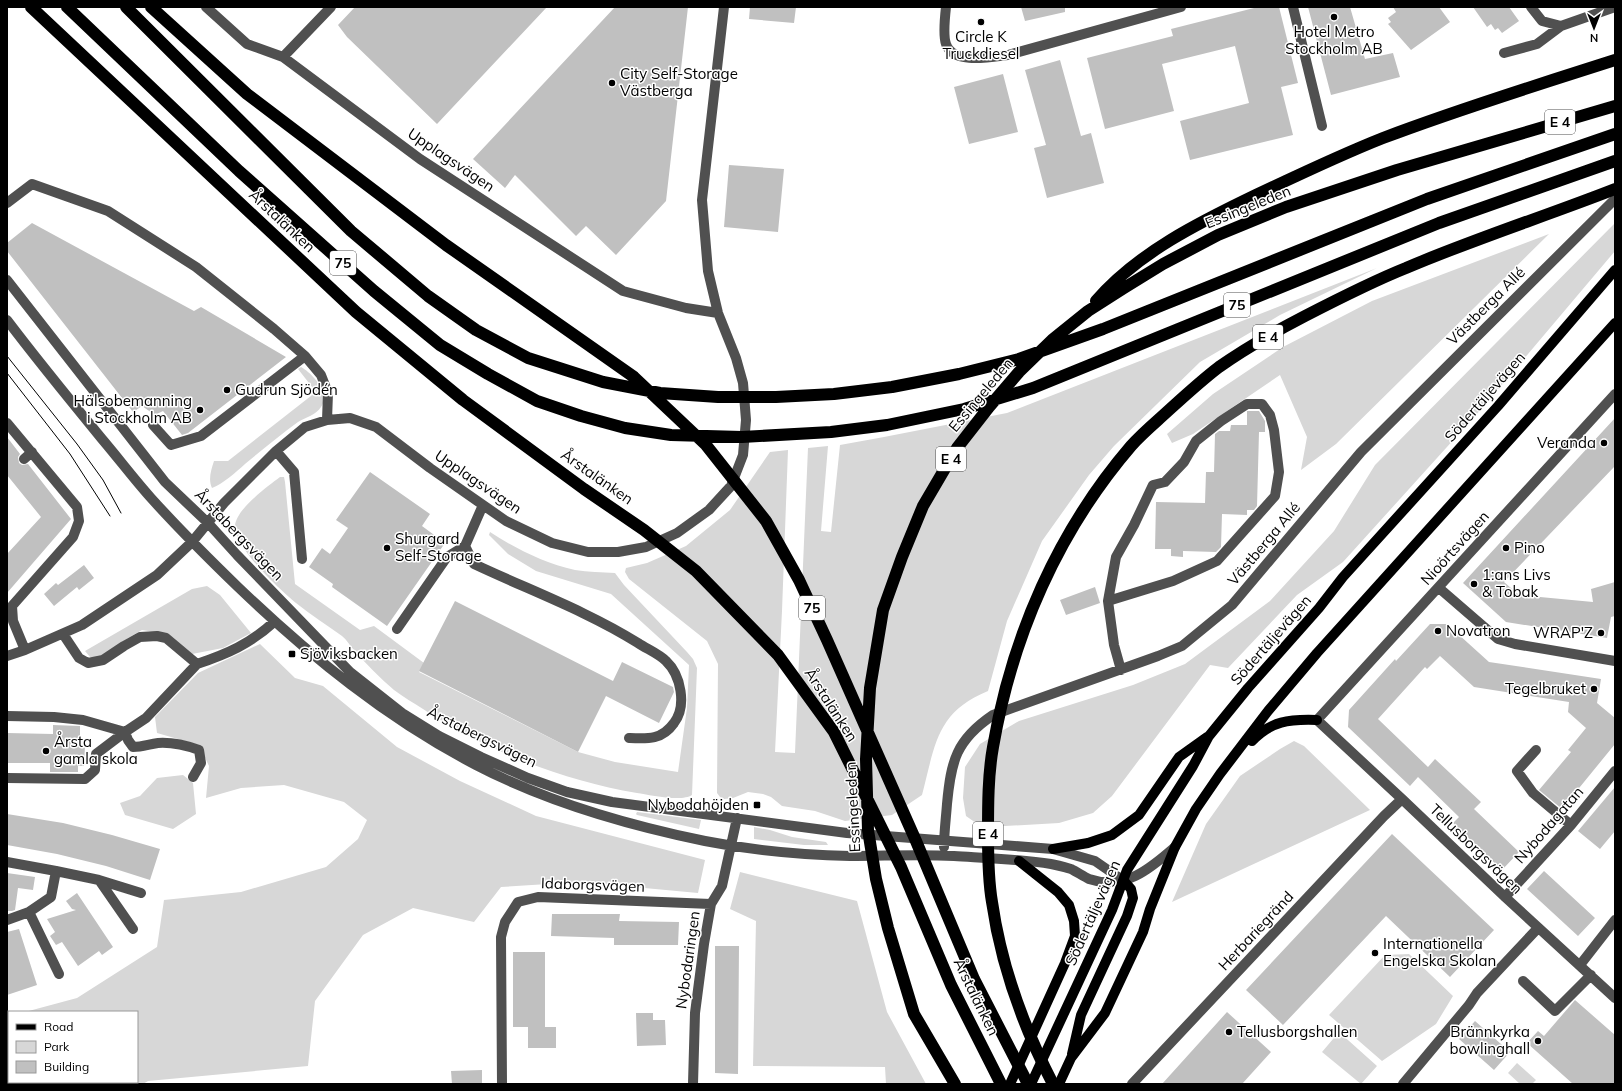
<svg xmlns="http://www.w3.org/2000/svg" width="1622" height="1091" font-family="Mulish,sans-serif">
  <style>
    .green { fill: #d7d7d7 }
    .building { fill: #c0c0c0 }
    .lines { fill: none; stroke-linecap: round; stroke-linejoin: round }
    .minor { stroke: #505050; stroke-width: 10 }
    .major { stroke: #000; stroke-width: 10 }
    .highway { stroke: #000; stroke-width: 12 }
    .tram { stroke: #000; stroke-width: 1 }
    .poi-dot { fill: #000; stroke: #fff; stroke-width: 1.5 }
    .labels { text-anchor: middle; stroke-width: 3; stroke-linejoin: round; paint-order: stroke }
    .shield { fill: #fff; stroke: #4c4c4c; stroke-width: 1 }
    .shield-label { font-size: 14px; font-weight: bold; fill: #000 }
    .poi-label { font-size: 15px; fill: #000; stroke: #fff; text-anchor: start }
    .street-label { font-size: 15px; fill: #000; stroke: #fff }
  </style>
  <rect width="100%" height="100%" fill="#fff"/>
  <path class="green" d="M 1615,223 L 1615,251 L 1484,406 L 1343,562 L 1297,595 L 1228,668 L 1210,665 L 1112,796 L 1093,813 L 1059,823 L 1005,826 L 976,823 L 966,816 L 963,798 L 965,767 L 980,744 L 1019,721 L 1133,685 L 1185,664 L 1270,601 L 1334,531 L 1375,465 Z
    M 1549,234 L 1336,444 L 1301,470 L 1307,437 L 1280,375 L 1193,434 L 1172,443 L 1167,434 L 1213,394 L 1283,347 L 1372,301 Z
    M 1377,268 L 1280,315 L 1200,362 L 1114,446 L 1089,475 L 1042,541 L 1007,621 L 988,691 C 936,712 935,746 922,795 L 892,815 L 845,821 L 815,811 L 782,806 L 771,797 L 763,794 L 748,792 L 733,798 L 724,799 L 720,797 L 717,793 L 718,664 L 707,641 L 629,579 L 625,572 L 626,568 L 647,563 L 686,546 L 730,510 L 770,452 L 788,450 L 782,611 L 775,752 L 795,753 L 808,448 L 828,446 L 821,531 L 831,532 L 840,445 L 884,437 L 1007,413 Z
    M 301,367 C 312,373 331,393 321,407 C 316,415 306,417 298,422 C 280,435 262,450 245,464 C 235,473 224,483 212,488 C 208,480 211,470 214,461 L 228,461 L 316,392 L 298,369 Z
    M 280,477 L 284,477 L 285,482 L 295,584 L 360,630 L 374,626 L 424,663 L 419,672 L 578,752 L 615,762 L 678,772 L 687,708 L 689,665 L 611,594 L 536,571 L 508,554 L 489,535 L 490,532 C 516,549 544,563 575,570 C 588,572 602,572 615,573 L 624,585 L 687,652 L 693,659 L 697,668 L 692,795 C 682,802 649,795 637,793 C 561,780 487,751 423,709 C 414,703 403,697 394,690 C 380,678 366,664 354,650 C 350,646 347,640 342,636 C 327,625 311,615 296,603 C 280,590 234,547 235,526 C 236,509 267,487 280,477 Z
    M 207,586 L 220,595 L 251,633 L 223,648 L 192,654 L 167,634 L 142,630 L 128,638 L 103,657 L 90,657 L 85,651 L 192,589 Z
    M 260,644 L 295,678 L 323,686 L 397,747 L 460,781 L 536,816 L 705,860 L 698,893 L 580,882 L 501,887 L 474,922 L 413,908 L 363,935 L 315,1001 L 308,1066 L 148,1081 L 143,1084 L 45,1084 L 44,1082 L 137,1082 L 137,1012 L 25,1012 L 77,998 L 157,947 L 164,900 L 241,892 L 326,867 L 358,839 L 367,820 L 344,802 L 284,785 L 241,788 L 206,798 L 209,766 L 199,745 L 157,733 L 155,717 L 198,673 Z
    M 1294,741 L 1304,746 L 1370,810 L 1172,902 L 1206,824 L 1240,776 L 1280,749 Z
    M 183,775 L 193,783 L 196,814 L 173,829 L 125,815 L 120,803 L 140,796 L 157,778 Z
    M 637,812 L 701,820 L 699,829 L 637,815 L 636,814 Z
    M 754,827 L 770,830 L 792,837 L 826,842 L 828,845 L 804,845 L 754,839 Z
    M 740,872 L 857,901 L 887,1012 L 926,1084 L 886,1084 L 885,1067 L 753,1066 L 756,921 L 730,909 Z
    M 1409,954 L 1453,996 L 1436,1024 L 1382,1061 L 1329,1015 L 1385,955 Z
    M 9,1016 L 9,1081 L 7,1084 L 7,1017 Z
    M 1339,1032 L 1377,1066 L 1361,1084 L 1322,1052 Z
    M 1517,1063 L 1536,1080 L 1532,1084 L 1520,1084 L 1508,1073 Z"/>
  <path class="building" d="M 355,7 L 547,7 L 437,124 L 347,37 L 338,25 Z
    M 615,7 L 688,7 L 666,201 L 616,255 L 586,226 L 576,236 L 515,175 L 505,188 L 473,159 Z
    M 750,7 L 796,7 L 794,23 L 749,19 Z
    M 1021,7 L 1065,7 L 1065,12 L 1025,21 Z
    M 1258,7 L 1279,7 L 1298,83 L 1281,87 L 1293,135 L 1190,160 L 1180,121 L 1249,103 L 1235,46 L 1162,64 L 1174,111 L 1105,129 L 1087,58 L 1173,36 L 1171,29 Z
    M 1308,7 L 1350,7 L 1365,59 L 1393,53 L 1400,77 L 1331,95 Z
    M 1393,7 L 1439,7 L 1450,22 L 1411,50 L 1388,24 L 1391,22 L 1388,18 L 1396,12 Z
    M 1473,7 L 1509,7 L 1519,21 L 1502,33 L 1498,28 L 1495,30 L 1491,24 L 1487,27 Z
    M 1060,60 L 1081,136 L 1091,133 L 1104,183 L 1047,198 L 1034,148 L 1046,145 L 1025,70 Z
    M 1003,74 L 1018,132 L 969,144 L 954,87 Z
    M 729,165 L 784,169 L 778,232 L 724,227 Z
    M 32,223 L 194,311 L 201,307 L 286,357 L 188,433 L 182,435 L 163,411 L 155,415 L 142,406 L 133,412 L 7,251 L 7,243 Z
    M 1247,411 L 1259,411 L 1265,421 L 1265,432 L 1259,432 L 1257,506 L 1254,510 L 1247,510 L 1247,515 L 1222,514 L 1221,547 L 1216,552 L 1183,551 L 1183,557 L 1171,556 L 1171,549 L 1155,549 L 1156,502 L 1205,503 L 1206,472 L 1214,472 L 1215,434 L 1219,431 L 1230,431 L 1231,425 L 1247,425 Z
    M 1615,418 L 1615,466 L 1504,582 L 1519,595 L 1593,602 L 1591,589 L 1615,582 L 1615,616 L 1611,617 L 1607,638 L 1506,622 L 1463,583 Z
    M 7,437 L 20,454 L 18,457 L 19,463 L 22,465 L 28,464 L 71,519 L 7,593 L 7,554 L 41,517 L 7,475 Z
    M 370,472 L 430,514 L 422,526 L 445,543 L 387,626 L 332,587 L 333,584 L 309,567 L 322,548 L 330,554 L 348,528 L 336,520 Z
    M 84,565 L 94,578 L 79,590 L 77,587 L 54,606 L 44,594 L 56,583 L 58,585 Z
    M 1095,587 L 1100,603 L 1066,615 L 1060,600 Z
    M 455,601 L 613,681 L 622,662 L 673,687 L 674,692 L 659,723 L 606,696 L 578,752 L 419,671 Z
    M 1430,624 L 1447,624 L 1489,662 L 1601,679 L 1597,703 L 1615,718 L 1615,744 L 1562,809 L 1539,790 L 1571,752 L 1568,750 L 1586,728 L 1568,712 L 1569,702 L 1474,687 L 1440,656 L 1427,669 L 1425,667 L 1378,719 L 1428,767 L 1435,759 L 1481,802 L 1474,809 L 1519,852 L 1502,870 L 1453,823 L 1459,817 L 1418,777 L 1410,786 L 1348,727 L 1349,710 L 1395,659 L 1396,661 Z
    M 53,725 L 80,726 L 80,745 L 85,746 L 84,766 L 78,766 L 78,772 L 50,772 L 50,763 L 7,763 L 7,733 L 53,734 Z
    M 1615,787 L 1615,831 L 1600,849 L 1578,831 Z
    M 7,814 L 63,823 L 112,835 L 160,849 L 150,880 L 106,866 L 57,854 L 7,845 Z
    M 1392,834 L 1494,930 L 1450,977 L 1386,916 L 1283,1025 L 1246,990 Z
    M 1544,871 L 1595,918 L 1578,936 L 1527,889 Z
    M 7,873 L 35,877 L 33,890 L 18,888 L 15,910 L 12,911 L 7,911 Z
    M 77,893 L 113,947 L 102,955 L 99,951 L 78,966 L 62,942 L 56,945 L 50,936 L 55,932 L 47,919 L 76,910 L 72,909 L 66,901 Z
    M 552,914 L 620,914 L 619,921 L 679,922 L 678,945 L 614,945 L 614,938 L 551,936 Z
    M 19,929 L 37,985 L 7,995 L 7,932 Z
    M 715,946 L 739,946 L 738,1074 L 715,1073 Z
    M 513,952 L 545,952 L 545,1027 L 556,1027 L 556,1048 L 528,1048 L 528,1027 L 513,1027 Z
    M 1575,1000 L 1615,1035 L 1615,1084 L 1573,1084 L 1527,1043 L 1538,1031 L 1544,1036 Z
    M 1227,1012 L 1271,1052 L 1242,1084 L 1162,1084 Z
    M 636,1013 L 653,1013 L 653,1020 L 665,1020 L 666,1045 L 637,1046 Z
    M 1475,1021 L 1510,1052 L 1494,1070 L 1459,1039 Z
    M 482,1070 L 482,1084 L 452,1084 L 451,1071 Z"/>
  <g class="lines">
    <path class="minor" d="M 206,7 L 247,44 L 283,57 L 420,159 L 623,291 L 686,308 L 718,313
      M 946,7 C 945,16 943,36 946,44 C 953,65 991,57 1008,55 L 1181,7
      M 1293,7 L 1322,126
      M 1531,7 L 1542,21 L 1561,26
      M 1504,53 L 1537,44 L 1561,26 L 1615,7
      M 283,57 L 331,7
      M 7,203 L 32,184 L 108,211 L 196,267 L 274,329 L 305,356 L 321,375 L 328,393 L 327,420
      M 7,280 L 165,482 L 208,523 L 237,555 L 350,672 L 402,713 L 439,736 L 481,757 L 528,778 L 567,792 L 612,802 L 847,833 L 1053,849 L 1095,861 L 1124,881
      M 7,320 C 38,361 70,400 102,439 C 119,459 134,479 151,498 C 179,529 208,558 238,587 C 310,656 387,719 476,765 C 547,802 627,825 705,841 C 750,850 805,855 850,856 C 885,856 919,854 954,856 C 986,858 1019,859 1051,864 C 1057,865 1064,867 1071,869 C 1077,872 1083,876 1089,879 C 1124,891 1150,869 1175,847
      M 1615,394 L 1317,720 L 1402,799 L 1505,897 L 1615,998
      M 7,423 L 77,507 L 79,521 L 73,537 L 12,606 L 13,621 L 25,650
      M 153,425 L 171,445 L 201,436 L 305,356
      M 276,451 L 294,472 L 302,559
      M 24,459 L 32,452
      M 483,505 L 465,546 L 474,564 C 529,590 587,611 638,643 C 647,649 659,654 666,661 C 681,675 687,706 674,723 C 662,740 648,739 629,738
      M 1439,588 L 1498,639 L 1515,644 L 1615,661
      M 1108,601 L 1173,581 L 1217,561 L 1275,496 L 1279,472 L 1274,430 L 1270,415 L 1262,404 L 1247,404 L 1221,421 L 1196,441 L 1184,462 L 1165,482 L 1153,485 L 1134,525 L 1116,557 L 1108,601 L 1114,645 L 1121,670
      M 397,629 L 447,557 L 465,546
      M 63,634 L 79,658 L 88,663 L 103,660 L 124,646 L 140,637 L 157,636 L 166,638 L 197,664 L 146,718 L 125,732 L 128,740 L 133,747 C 143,747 149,744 158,743 C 173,742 185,745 199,750 L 201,763 L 193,777
      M 7,656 L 25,650 L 82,625 L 157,575 L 192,542 L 224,503 L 276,451 L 305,427 L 327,420 L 350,418 L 376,427 L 430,468 L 506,521 L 552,543 L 588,552 L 618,552 L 646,547 L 677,533 L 709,510 L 731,486 L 743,455 L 746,420 L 743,383 L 736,358 L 718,313 L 708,271 L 702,200 L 724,7
      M 197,664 C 227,654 250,644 274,622
      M 7,716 L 54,717 L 83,720 L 125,732
      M 1536,750 L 1517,771 L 1533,793 L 1571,825
      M 7,778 L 85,779 L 95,770 L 96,754 L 125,732
      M 944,847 C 944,833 946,818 947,804 C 951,761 956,740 993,715 L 1158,656 L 1182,646 L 1232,605 L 1361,452 L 1615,199
      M 7,862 L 56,871 L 51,897 L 29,912 L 7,920
      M 56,871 L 99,880 L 141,893
      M 99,880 L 133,929
      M 1505,897 L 1571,825 L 1615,771
      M 29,912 L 59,974
      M 1580,965 L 1615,920
      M 1523,981 L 1555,1011 L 1591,975
      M 502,1084 L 501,937 L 505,922 L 518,902 L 538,897 L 711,904
      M 693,1084 L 695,1013 L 704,944 L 711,904 L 722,886 L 737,818
      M 1132,1084 L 1384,816 L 1402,799
      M 1403,1084 L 1469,1005 L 1477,993 L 1538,928"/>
    <path class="major" d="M 1252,741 C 1271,721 1289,719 1317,720
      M 1053,849 L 1088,843 L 1112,835 L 1139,815 L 1179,757 L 1207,737
      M 1072,1054 L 1081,1015 L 1127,916 L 1133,898 L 1131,889 L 1124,881
      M 1010,1084 L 1065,963 L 1075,936 L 1074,921 L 1069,905 L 1058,892 L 1019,861
      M 1031,1084 L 1112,910 L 1127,870 L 1193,766 L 1209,736 L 1248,688 L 1319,608 L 1343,577 L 1498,406 L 1615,270
      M 1059,1084 L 1071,1058 L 1105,1013 L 1143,932 L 1150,909 L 1175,847 L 1196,809 L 1220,774 L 1268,711 L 1317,653 L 1615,323"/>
    <path class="highway" d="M 31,7 L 356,312 L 463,400 L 584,489 L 644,530 L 696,571 L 778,655 L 834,732 L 901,867 L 951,985 L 1001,1084
      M 67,7 L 239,171 L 374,291 L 440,345 L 488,374 L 537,401 L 581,416 L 625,428 L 671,435 L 742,437 L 831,432 L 887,425 L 964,409 L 1033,388 L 1439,223 L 1615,161
      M 126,7 L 351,231 L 428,296 L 476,330 L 528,358 L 603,382 L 660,393 L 718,397 L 776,397 L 834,394 L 892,387 L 959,374 L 1019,359 L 1103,329 L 1427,199 L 1615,134
      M 151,7 L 247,94 L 446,245 L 634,377 L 706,445 L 766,521 L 799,580 L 827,640 L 916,841 L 974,979 L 1028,1084
      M 1096,301 C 1137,253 1200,222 1256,195 C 1298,175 1340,155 1383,138 C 1459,109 1537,85 1615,60
      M 955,1084 L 914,1014 L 888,928 L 876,879 L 868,830 L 866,759 L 870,688 L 883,610 L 902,557 L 923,506 L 957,448 L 989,407 L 1019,372 L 1052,340 L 1088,311 L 1124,288 L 1163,264 L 1218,235 L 1286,207 L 1397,170 L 1615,106
      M 1053,1084 C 1024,1028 1001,965 992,902 C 988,879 988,856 988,834 C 988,805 988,775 993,747 C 1012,636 1058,531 1131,446 C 1139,437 1149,428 1158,420 C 1178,402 1198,383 1219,367 C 1246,348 1276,331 1305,316 C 1338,299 1371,282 1406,268 C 1474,239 1546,216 1615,189"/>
    <path class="tram" d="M 7,356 L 77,444 L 103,480 L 121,513
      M 7,373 L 70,454 L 110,516"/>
  </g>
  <g class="poi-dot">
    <circle cx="1334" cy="17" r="4"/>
    <circle cx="981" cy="22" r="4"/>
    <circle cx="612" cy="83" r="4"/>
    <circle cx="227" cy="390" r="4"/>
    <circle cx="200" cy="410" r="4"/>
    <circle cx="1604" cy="443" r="4"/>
    <circle cx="387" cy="548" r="4"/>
    <circle cx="1506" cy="548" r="4"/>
    <circle cx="1474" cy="584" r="4"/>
    <circle cx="1438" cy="631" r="4"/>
    <circle cx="1601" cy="633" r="4"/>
    <rect x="288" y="650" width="8" height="8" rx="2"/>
    <circle cx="1594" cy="689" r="4"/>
    <circle cx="46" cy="751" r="4"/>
    <rect x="753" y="801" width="8" height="8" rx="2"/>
    <circle cx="1375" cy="953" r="4"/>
    <circle cx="1229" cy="1032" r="4"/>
    <circle cx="1538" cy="1041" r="4"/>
  </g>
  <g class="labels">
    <g class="shield">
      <rect x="1545" y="110" width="30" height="24" rx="3"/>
      <rect x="330" y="251" width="26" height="24" rx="3"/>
      <rect x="1224" y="293" width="26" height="24" rx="3"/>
      <rect x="1253" y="325" width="30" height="24" rx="3"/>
      <rect x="936" y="447" width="30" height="24" rx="3"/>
      <rect x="799" y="596" width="26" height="24" rx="3"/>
      <rect x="973" y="822" width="30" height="24" rx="3"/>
    </g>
    <g class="shield-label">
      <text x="1560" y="127">E 4</text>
      <text x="343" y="268">75</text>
      <text x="1237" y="310">75</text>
      <text x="1268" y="342">E 4</text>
      <text x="951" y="464">E 4</text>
      <text x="812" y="613">75</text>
      <text x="988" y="839">E 4</text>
    </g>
    <g class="poi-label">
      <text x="1334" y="37" text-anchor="middle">Hotel Metro<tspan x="1334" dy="17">Stockholm AB</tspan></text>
      <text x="981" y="42" text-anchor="middle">Circle K<tspan x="981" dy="17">Truckdiesel</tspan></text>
      <text x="620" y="79">City Self-Storage<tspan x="620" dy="17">Västberga</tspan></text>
      <text x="235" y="395">Gudrun Sjödén</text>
      <text x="192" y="406" text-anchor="end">Hälsobemanning<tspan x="192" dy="17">i Stockholm AB</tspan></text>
      <text x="1596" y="448" text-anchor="end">Veranda</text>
      <text x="395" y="544">Shurgard<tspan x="395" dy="17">Self-Storage</tspan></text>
      <text x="1514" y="553">Pino</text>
      <text x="1482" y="580">1:ans Livs<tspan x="1482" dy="17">&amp; Tobak</tspan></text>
      <text x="1446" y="636">Novatron</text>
      <text x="1593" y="638" text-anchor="end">WRAP'Z</text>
      <text x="300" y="659">Sjöviksbacken</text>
      <text x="1586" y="694" text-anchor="end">Tegelbruket</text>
      <text x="54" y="747">Årsta<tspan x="54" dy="17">gamla skola</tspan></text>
      <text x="749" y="810" text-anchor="end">Nybodahöjden</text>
      <text x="1383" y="949">Internationella<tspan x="1383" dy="17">Engelska Skolan</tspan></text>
      <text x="1237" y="1037">Tellusborgshallen</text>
      <text x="1530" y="1037" text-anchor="end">Brännkyrka<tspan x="1530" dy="17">bowlinghall</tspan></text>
    </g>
    <g class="street-label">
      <text transform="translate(451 160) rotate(34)" y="5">Upplagsvägen</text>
      <text transform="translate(1248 207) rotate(-22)" y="5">Essingeleden</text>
      <text transform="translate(282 221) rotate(43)" y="5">Årstalänken</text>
      <text transform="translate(1486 306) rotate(-45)" y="5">Västberga Allé</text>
      <text transform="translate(981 395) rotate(-50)" y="5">Essingeleden</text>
      <text transform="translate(1485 397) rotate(-49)" y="5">Södertäljevägen</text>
      <text transform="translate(597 477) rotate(35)" y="5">Årstalänken</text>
      <text transform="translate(478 482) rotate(34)" y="5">Upplagsvägen</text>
      <text transform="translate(239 535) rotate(46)" y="5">Årstabergsvägen</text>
      <text transform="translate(1264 544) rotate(-50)" y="5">Västberga Allé</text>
      <text transform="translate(1455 548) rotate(-48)" y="5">Nioörtsvägen</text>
      <text transform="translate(1271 640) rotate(-49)" y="5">Södertäljevägen</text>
      <text transform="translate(831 705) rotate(57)" y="5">Årstalänken</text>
      <text transform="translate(482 737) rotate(26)" y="5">Årstabergsvägen</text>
      <text transform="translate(853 807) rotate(-93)" y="5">Essingeleden</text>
      <text transform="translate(1549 825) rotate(-49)" y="5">Nybodagatan</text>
      <text transform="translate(1476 849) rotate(44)" y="5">Tellusborgsvägen</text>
      <text transform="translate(593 885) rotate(2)" y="5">Idaborgsvägen</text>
      <text transform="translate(1093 913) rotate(-66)" y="5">Södertäljevägen</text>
      <text transform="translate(1256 931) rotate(-47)" y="5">Herbariegränd</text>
      <text transform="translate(688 960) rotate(-82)" y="5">Nybodaringen</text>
      <text transform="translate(976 997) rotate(64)" y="5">Årstalänken</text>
    </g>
  </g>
  <rect width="1622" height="1091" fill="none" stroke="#000000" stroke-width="16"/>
  <rect x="8" y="1011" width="130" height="72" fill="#ffffff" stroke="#999999"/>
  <rect x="16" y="1024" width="20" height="6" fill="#000000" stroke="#999999"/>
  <text x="44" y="1031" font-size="12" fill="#000000">Road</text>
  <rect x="16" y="1041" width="20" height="12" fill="#d7d7d7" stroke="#999999"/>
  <text x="44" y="1051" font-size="12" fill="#000000">Park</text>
  <rect x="16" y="1061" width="20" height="12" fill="#c0c0c0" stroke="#999999"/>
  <text x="44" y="1071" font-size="12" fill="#000000">Building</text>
  <g transform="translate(1594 28) rotate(180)" stroke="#ffffff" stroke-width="3" paint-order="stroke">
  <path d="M0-3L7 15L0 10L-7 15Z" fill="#000000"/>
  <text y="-6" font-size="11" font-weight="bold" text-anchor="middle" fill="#000000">N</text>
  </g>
</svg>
